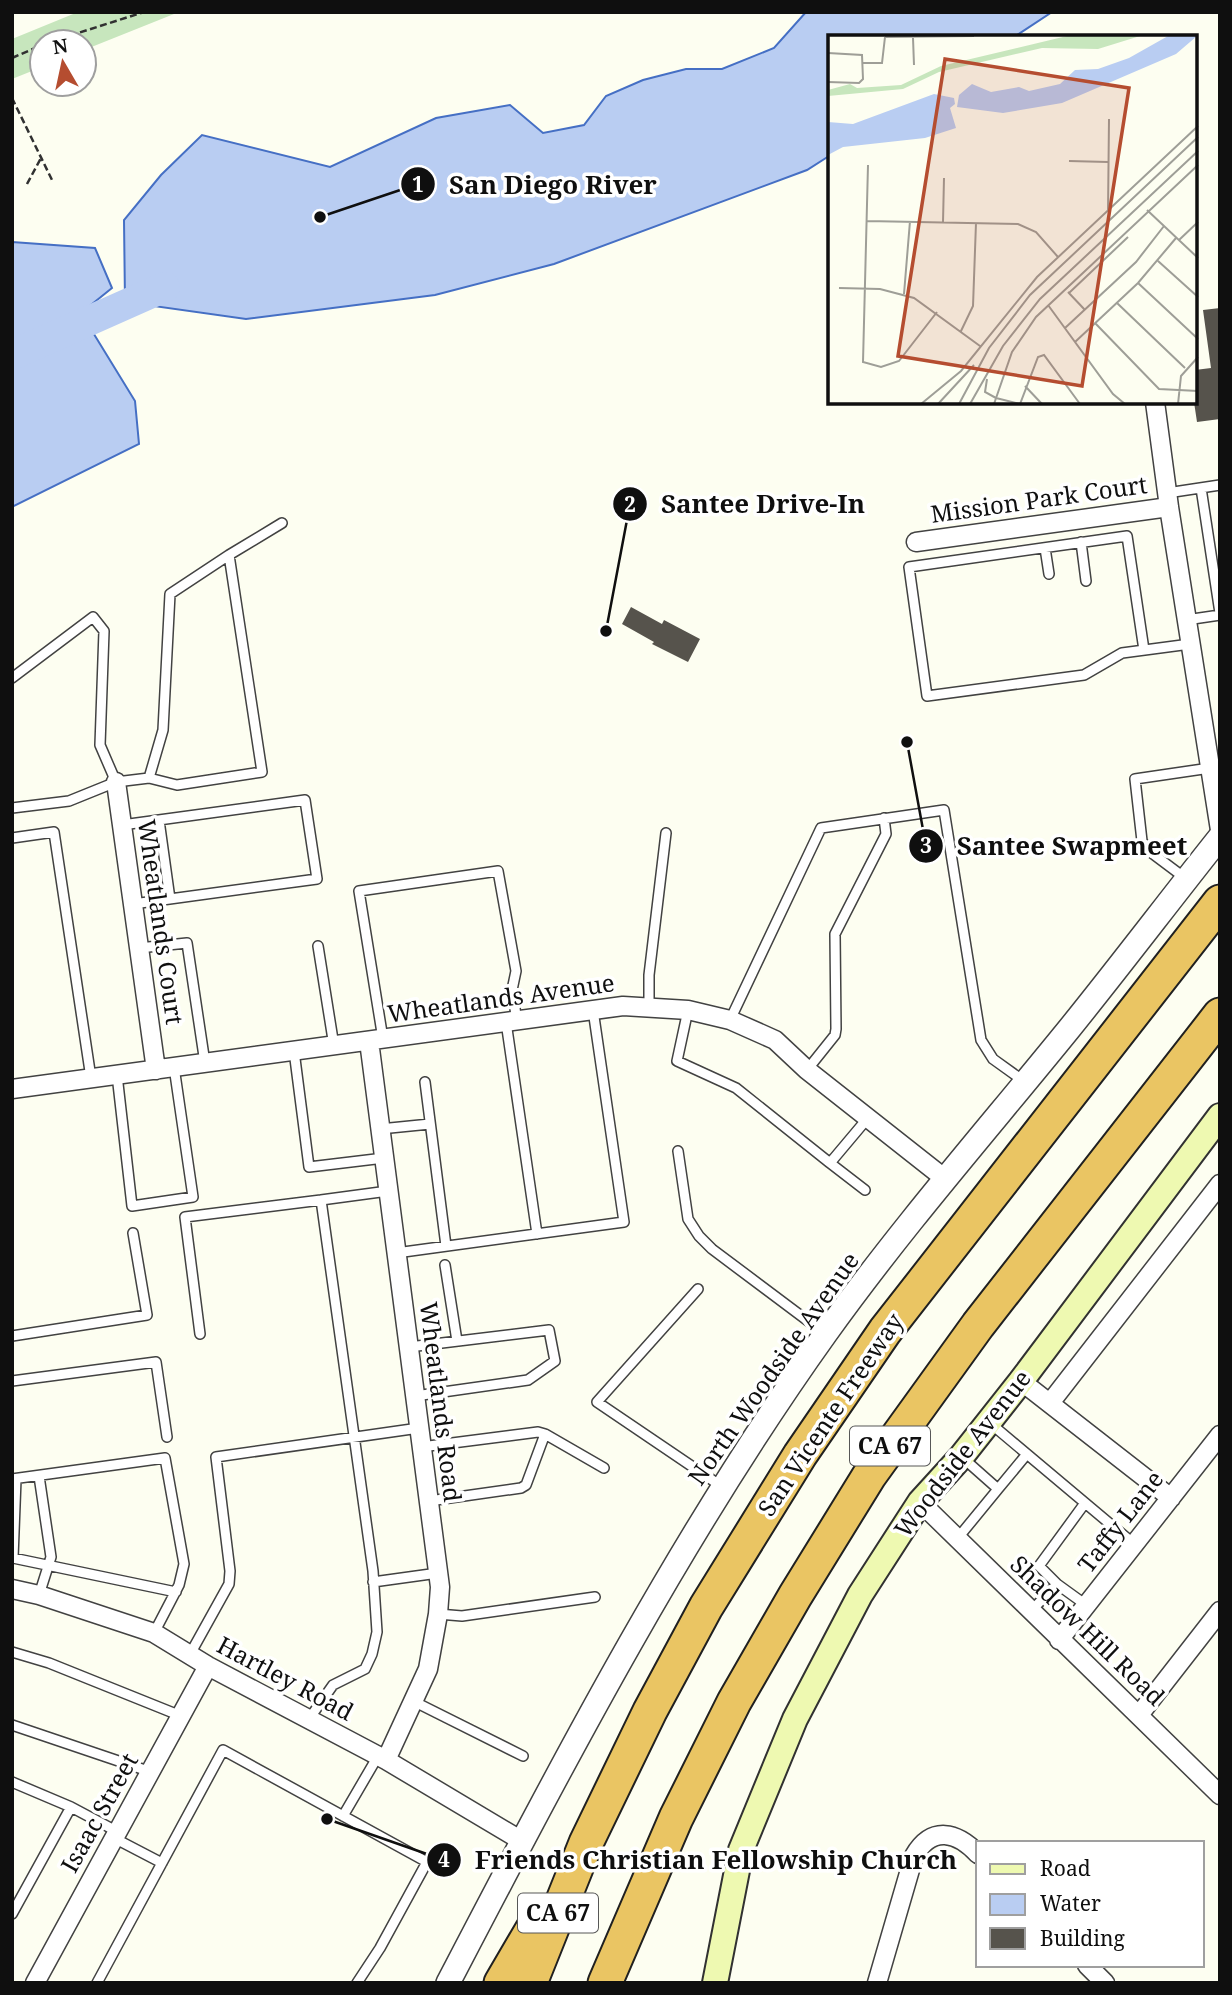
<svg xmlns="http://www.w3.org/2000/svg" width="1232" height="1995" font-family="'Noto Serif',serif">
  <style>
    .green { fill: #c7e6bd }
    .water { fill: #b9cdf2; stroke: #456fc4; stroke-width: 2 }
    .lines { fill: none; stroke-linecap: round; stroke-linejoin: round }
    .river { stroke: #b9cdf2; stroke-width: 30 }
    .building { fill: #56534c }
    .service-casing { stroke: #424242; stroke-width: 12 }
    .minor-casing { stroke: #424242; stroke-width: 21 }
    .tertiary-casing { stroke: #424242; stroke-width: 26 }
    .secondary-casing { stroke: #313131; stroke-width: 28 }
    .motorway-casing { stroke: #202020; stroke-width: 37 }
    .path { stroke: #313131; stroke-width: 2.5; stroke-dasharray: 7 3.5; stroke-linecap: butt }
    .service { stroke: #fff; stroke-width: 9 }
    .minor { stroke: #fff; stroke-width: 18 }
    .tertiary { stroke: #fff; stroke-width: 23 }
    .secondary { stroke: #eef9b1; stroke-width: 24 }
    .motorway { stroke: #eac563; stroke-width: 33 }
    .labels { text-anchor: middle; stroke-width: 7; stroke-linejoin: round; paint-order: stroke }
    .shield { fill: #fff; stroke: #575757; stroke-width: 2 }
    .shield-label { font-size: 23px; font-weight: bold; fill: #0f0f0f }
    .street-label { font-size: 24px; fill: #0f0f0f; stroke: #fff }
    .inset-road { fill: none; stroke: #9e9e97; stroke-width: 2 }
    .view { fill: #b54d30; fill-opacity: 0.15; stroke: #b54d30; stroke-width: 3.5 }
    .inset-edge { fill: none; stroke: #0f0f0f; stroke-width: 3.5 }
    .leader { fill: none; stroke: #0f0f0f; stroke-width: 2.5 }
    .callout-dot { fill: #0f0f0f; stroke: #fff; stroke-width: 2.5 }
    .mark-label { font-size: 21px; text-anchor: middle; font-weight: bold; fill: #fff }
    .callout-label { font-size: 26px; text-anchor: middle; font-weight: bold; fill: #0f0f0f; stroke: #fff; stroke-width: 7; stroke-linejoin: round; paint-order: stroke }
  </style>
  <rect width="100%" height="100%" fill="#fdfef1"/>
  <path class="green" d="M 78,12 L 179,12 L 84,50 L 84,42 L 42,42 L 42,67 L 12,79 L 12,39 Z"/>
  <path class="water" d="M 806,12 L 1052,12 L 1014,37 L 830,37 L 829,156 L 807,170 L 554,264 L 435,295 L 246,319 L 125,302 L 124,220 L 161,175 L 202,135 L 330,167 L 436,118 L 510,105 L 543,133 L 584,125 L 606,96 L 643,80 L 686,69 L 722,69 L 774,48 Z
    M 12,242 L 95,248 L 112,288 L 81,313 L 135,401 L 139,444 L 12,507 Z"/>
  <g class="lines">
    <path class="river" d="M 12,355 L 165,287"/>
  </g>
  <path class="building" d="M 1220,308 L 1220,419 L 1197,422 L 1194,402 L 1195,370 L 1211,368 L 1203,310 Z
    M 631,607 L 662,624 L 664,620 L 700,639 L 688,662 L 652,644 L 654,642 L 622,624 Z"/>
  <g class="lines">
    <g class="service-casing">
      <path id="service" d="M 1201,488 L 1220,613
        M 1167,493 L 1220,485
        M 1081,542 L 1086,581
        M 1045,548 L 1049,574
        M 1186,620 L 1220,615
        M 1144,650 L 1127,536 L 909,567 L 927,696 L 1084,675 L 1122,653 L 1190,644
        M 12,678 L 93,617 L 104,631 L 100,745 L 116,782
        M 149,778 L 177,785 L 262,772 L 229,555 L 282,523
        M 12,808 L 69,801 L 116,782 L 149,778 L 163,730 L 170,594 L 229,555
        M 159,820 L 170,899
        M 122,825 L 305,800 L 317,879 L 133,904
        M 12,838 L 54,832 L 91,1078
        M 1185,878 L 1149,851 L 1142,841 L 1135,779 L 1210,768
        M 318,946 L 334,1046
        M 139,948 L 187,943 L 205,1063
        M 649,1007 L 649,975 L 666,833
        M 688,1010 L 677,1061 L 736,1088 L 830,1163
        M 730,1020 L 821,828 L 944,810 L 981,1040 L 993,1059 L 1025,1082
        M 506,1022 L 537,1234
        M 383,1039 L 359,891 L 498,871 L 516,971 L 512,990 L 517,1021
        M 294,1051 L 309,1167 L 384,1158
        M 807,1070 L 835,1035 L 836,1029 L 835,934 L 886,834 L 884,818
        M 117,1075 L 132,1206 L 193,1197 L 174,1067
        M 425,1082 L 446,1246
        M 380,1129 L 430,1124
        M 678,1151 L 688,1219 L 699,1236 L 712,1249 L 824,1333
        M 865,1190 L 830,1163 L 867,1119
        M 396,1253 L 624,1222 L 593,1010
        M 445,1265 L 457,1341
        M 698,1289 L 597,1402 L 721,1486
        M 200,1334 L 185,1217 L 321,1200
        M 12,1336 L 147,1315 L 133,1233
        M 409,1347 L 549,1330 L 555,1361 L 528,1380 L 415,1396
        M 12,1381 L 156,1362 L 167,1437
        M 990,1423 L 1134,1544
        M 545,1434 L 604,1468
        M 421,1447 L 538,1432 L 545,1434 L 526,1485 L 521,1488 L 429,1501
        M 39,1476 L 51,1557 L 39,1595
        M 12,1479 L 165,1458 L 184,1564 L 179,1585 L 154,1633
        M 16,1479 L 13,1558 L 176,1592
        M 998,1489 L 1027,1454
        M 957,1539 L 998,1489 L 963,1458
        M 373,1582 L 438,1573
        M 1057,1584 L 1086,1605
        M 1031,1611 L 1057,1584 L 1039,1566 L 1085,1503
        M 438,1614 L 462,1616 L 595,1597
        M 12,1652 L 49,1663 L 181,1716
        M 189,1656 L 229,1584 L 230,1571 L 216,1457 L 419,1428
        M 413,1701 L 523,1756
        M 309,1719 L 333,1685 L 365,1669 L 372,1654 L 377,1632 L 373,1571 L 321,1200 L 388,1191
        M 12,1725 L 151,1772
        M 12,1782 L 71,1807 L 12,1914
        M 71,1807 L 118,1832
        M 343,1816 L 378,1756
        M 114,1838 L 162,1863
        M 97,1983 L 223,1750 L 427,1862 L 380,1948 L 357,1983"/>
    </g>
    <g class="minor-casing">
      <path id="minor" d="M 1155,402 L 1169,507 L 1220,830
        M 916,542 L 1169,507
        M 116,782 L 156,1070
        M 369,1041 L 440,1587 L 438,1614 L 428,1669 L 386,1760
        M 12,1089 L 623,1006 L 688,1010 L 730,1020 L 775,1040 L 807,1070 L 944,1178
        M 1021,1381 L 1171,1498
        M 1050,1403 L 1220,1184
        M 920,1502 L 1220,1795
        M 12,1589 L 39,1595 L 154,1633 L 208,1666 L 386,1760 L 522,1841
        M 1059,1640 L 1220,1435
        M 1139,1715 L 1220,1611
        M 1087,1965 L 1105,1983
        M 35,1983 L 208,1666
        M 877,1983 L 914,1856 C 932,1825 957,1832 978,1854"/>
    </g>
    <g class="tertiary-casing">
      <path id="tertiary" d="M 448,1983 C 564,1761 680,1537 826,1333 C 902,1227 987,1130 1069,1029 C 1120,966 1169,901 1220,837"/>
    </g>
    <g class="secondary-casing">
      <path id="secondary" d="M 715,1983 L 741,1850 L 795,1719 L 860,1595 L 920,1502 L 961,1457 L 1021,1381 L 1220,1116"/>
    </g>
    <g class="motorway-casing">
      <path id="motorway" d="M 501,1983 L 535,1925
        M 530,1983 L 586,1843 L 650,1711 L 706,1607 L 800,1455 L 885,1331 L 1220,902
        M 605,1983 L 676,1818 L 734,1702 L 795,1596 L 869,1476 L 978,1325 L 1220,1015"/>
    </g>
    <path class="path" d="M 50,42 L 144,12
      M 12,58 L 42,45
      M 12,98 L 53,182
      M 27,184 L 41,158"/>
    <use href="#service" class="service"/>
    <use href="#minor" class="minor"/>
    <use href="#tertiary" class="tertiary"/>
    <use href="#secondary" class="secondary"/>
    <use href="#motorway" class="motorway"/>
  </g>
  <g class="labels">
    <g class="shield">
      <rect x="850" y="1426.5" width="80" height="39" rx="5"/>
      <rect x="518" y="1893.5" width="80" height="39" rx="5"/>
    </g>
    <g class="shield-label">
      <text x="890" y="1454">CA 67</text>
      <text x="558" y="1921">CA 67</text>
    </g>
    <g class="street-label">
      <text transform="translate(1039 500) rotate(-8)" y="8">Mission Park Court</text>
      <text transform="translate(160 922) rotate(82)" y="8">Wheatlands Court</text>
      <text transform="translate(501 999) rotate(-8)" y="8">Wheatlands Avenue</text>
      <text transform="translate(774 1369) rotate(-55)" y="8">North Woodside Avenue</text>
      <text transform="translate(440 1402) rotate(83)" y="8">Wheatlands Road</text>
      <text transform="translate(831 1415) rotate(-56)" y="8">San Vicente Freeway</text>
      <text transform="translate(963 1454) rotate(-52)" y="8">Woodside Avenue</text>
      <text transform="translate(1121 1522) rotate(-52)" y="8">Taffy Lane</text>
      <text transform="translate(1087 1631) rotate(44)" y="8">Shadow Hill Road</text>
      <text transform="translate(285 1679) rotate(28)" y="8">Hartley Road</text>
      <text transform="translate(100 1813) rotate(-61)" y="8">Isaac Street</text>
    </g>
  </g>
  <g transform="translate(828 35)">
    <rect width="369" height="369" fill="#fdfef1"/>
    <path d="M 239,1 L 312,1 L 270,14 L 214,13 L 111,37 L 75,54 L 0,61 L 0,55 L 22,49 L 29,53 L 73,50 L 113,31 Z" fill="#c7e6bd"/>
    <path d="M 340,1 L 369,1 L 348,19 L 234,68 L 175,78 L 129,72 L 131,60 L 144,49 L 163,57 L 191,52 L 201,56 L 232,49 L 247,35 L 270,34 L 301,23 ZM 106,59 L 126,63 L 127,69 L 122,73 L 128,93 L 97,103 L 15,112 L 0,120 L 0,87 L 25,89 Z" fill="#b9cdf2"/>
    <path class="inset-road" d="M 57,2 L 146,1M 85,3 L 86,30M 0,18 L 34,20 L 35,44 L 31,48 L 0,47M 35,28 L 54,28 L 57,2M 241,126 L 280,127M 40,130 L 35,327 L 53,332 L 71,326 L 109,277M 319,175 L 370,223M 280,177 L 281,84M 39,186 L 190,189 L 208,197 L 230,222M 115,187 L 116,143M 351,205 L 370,187M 330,226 L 370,262M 310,248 L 370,304M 11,253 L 52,254 L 86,263 L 152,311M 240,257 L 257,275M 241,258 L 300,202M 76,259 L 82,186M 289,268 L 357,333M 220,270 L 285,359 L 297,369M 267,288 L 331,354 L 370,356M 237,293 L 308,227 L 336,191M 133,296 L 145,271 L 148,188M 247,307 L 310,248 L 348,203M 159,344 L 157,357 L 168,363M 197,351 L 214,369M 168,363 L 192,369 L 210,322 L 216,320 L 252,369M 93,369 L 133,336 L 209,242 L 370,91M 110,369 L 146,330M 131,369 L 161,313 L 202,260 L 370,102M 142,369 L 175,311 L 212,264 L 370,116M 166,369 L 184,317 L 208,282 L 370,130M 350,369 L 353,341 L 370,322"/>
    <path class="view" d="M 117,24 L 301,53 L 254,351 L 70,321 Z"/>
    <rect width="369" height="369" class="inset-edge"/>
  </g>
  <path class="leader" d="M320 217L418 184M606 631L630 504M907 742L926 846M327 1819L444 1860"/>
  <g class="callout-dot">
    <circle cx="320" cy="217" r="7"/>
    <circle cx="606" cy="631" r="7"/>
    <circle cx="907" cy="742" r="7"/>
    <circle cx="327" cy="1819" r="7"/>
    <circle cx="418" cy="184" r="18"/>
    <circle cx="630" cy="504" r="18"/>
    <circle cx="926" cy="846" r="18"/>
    <circle cx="444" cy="1860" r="18"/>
  </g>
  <g class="mark-label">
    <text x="418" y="192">1</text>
    <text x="630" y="512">2</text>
    <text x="926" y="853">3</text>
    <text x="444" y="1867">4</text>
  </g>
  <g class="callout-label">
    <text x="553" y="194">San Diego River</text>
    <text x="763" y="513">Santee Drive-In</text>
    <text x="1072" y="855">Santee Swapmeet</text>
    <text x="716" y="1869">Friends Christian Fellowship Church</text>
  </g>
  <rect width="1232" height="1995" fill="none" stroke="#0f0f0f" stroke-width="28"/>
  <rect x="976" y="1841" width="228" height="126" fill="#ffffff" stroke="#9f9f9f" stroke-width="2"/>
  <rect x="990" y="1864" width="35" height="10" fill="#eef9b1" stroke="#9f9f9f" stroke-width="2"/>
  <text x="1040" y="1876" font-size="21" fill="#0f0f0f">Road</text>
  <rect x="990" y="1894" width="35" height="21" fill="#b9cdf2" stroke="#9f9f9f" stroke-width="2"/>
  <text x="1040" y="1911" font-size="21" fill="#0f0f0f">Water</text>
  <rect x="990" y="1928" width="35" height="21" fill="#56534c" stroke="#9f9f9f" stroke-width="2"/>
  <text x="1040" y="1946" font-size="21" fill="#0f0f0f">Building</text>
  <g transform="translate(63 63) rotate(351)"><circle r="33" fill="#ffffff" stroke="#9f9f9f" stroke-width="2"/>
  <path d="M0-5L12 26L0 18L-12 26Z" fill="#b54d30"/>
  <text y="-10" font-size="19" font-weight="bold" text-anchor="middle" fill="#0f0f0f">N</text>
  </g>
</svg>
